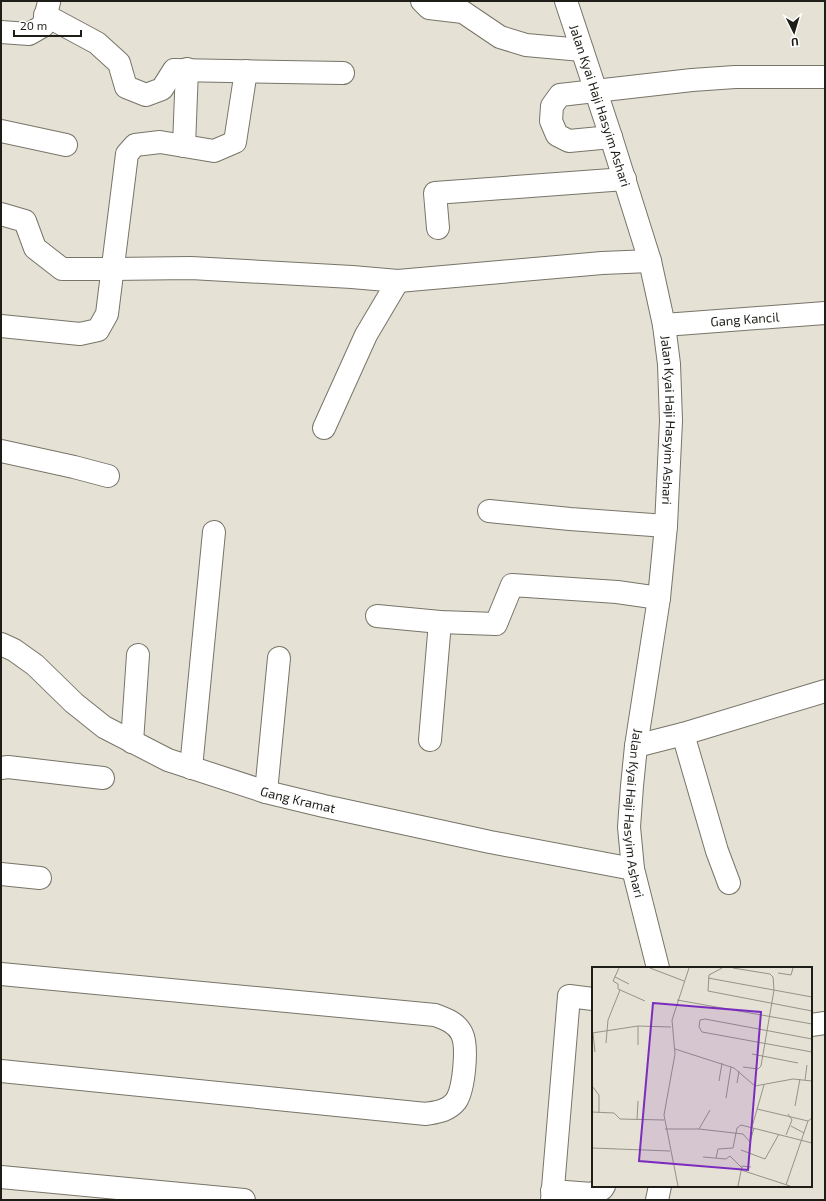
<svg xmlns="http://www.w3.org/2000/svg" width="826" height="1201" font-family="'Exo 2',sans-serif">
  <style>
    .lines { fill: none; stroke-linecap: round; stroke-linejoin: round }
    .minor-casing { stroke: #777468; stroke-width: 24 }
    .major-casing { stroke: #777468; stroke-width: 24 }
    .minor { stroke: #fff; stroke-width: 22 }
    .major { stroke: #fff; stroke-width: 22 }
    .labels { text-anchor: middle; stroke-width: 4; stroke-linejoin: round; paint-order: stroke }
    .street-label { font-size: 13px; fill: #1e1d18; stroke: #fff }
    .inset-road { fill: none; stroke: #959389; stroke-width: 1 }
    .view { fill: #7b2cbf; fill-opacity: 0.15; stroke: #7b2cbf; stroke-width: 2 }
    .inset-edge { fill: none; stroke: #1e1d18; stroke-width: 2 }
  </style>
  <rect width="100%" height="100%" fill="#e5e1d4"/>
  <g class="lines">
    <g class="minor-casing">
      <g id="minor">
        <path d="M 422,1 L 429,8 L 463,12 L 500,37 L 526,45 L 582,50"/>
        <path d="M 45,15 L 97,43 L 119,63 L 126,87 L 146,95 L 162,89 L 174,70 L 343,73"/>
        <path d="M 1,32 L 29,34 L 43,26 L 49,2"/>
        <path d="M 1,131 L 66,145"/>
        <path d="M 611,137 L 569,141 L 557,135 L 551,121 L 552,106 L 560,95 L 692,80 L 735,77 L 825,77"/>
        <path d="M 184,146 L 187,69"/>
        <path d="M 1,214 L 25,221 L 35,248 L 62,269 L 112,269 L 191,268 L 352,277 L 398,281 L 602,263 L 650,261"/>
        <path d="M 438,228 L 435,193 L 625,179"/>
        <path id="s1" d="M 664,325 L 825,313"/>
        <path d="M 1,326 L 80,334 L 98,330 L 107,314 L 127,154 L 135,145 L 160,142 L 214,151 L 235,142 L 246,71"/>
        <path d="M 324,428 L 366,335 L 398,281"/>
        <path d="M 1,451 L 74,467 L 108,476"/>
        <path d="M 489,511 L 570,519 L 666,526"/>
        <path d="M 377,616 L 440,622 L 496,624 L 512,585 L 617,592 L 659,598"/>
        <path id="s2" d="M 1,644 L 14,650 L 35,665 L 74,703 L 104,727 L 168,760 L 266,792 L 324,806 L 490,842 L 633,869"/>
        <path d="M 683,734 L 717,851 L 729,883"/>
        <path d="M 430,740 L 440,622"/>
        <path d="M 132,742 L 138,655"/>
        <path d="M 636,746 L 683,734 L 825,691"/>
        <path d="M 1,768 L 8,767 L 103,778"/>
        <path d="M 191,768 L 214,532"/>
        <path d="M 266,792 L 279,658"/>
        <path d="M 1,874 L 40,878"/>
        <path d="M 1,974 L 435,1015 C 446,1019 457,1023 462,1034 C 468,1047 464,1089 456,1101 C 448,1111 437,1112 426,1114 L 1,1071"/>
        <path d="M 811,1025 L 825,1023"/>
        <path d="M 1,1177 L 244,1200"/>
        <path d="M 552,1191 L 592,1194 L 602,1189 L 604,1186"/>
        <path d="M 552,1200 L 569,996 L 593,999"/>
      </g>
    </g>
    <g class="major-casing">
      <g id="major">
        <path id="s3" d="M 566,1 L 611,137 L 650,261 L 664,325 L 669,364 L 671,421 L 666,526 L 659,598 L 636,746 L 632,786 L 629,827 L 633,869 L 658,968"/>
        <path d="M 657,1200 L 660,1186"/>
      </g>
    </g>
    <use href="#minor" class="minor"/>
    <use href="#major" class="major"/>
  </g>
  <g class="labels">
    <g class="street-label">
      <text dy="5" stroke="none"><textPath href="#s3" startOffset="110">Jalan Kyai Haji Hasyim Ashari</textPath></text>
      <text dy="5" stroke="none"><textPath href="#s1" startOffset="81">Gang Kancil</textPath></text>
      <text dy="5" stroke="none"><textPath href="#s3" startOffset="434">Jalan Kyai Haji Hasyim Ashari</textPath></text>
      <text dy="5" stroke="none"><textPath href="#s2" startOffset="341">Gang Kramat</textPath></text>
      <text dy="5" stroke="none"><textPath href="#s3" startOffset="830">Jalan Kyai Haji Hasyim Ashari</textPath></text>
    </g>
  </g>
  <g transform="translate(592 967)">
    <rect width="220" height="220" fill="#e5e1d4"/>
    <path class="inset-road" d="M 27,1 L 21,14 L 26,17 L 26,22 L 53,34M 58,1 L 92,14M 130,1 L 117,8 L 116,24 L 220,44M 141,1 L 178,7 L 181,10 L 182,23 L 169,99 L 166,102 L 151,100M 186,6 L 199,8 L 201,1M 23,10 L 37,17M 116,11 L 220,30M 85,33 L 220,57M 46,59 L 46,78M 0,66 L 46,59 L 79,60M 1,66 L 3,85M 220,72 L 113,52 L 108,53 L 107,60 L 110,65 L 220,85M 14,76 L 16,53 L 28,23M 83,82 L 142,101 L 163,119 L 201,112 L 220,114M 160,87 L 206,96M 213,113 L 215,98M 127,114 L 130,96M 145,116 L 147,104M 0,119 L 7,128 L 7,146M 134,131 L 139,100M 203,139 L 208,112M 165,142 L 216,154M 0,145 L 22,146 L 28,152 L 72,153M 45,153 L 46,134M 199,159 L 212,166M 160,160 L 172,118M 73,162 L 107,162 L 151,167 L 158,175 L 162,161M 107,162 L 118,143M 194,168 L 200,153 L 196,147M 0,181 L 78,184M 149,183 L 173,192 L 187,167M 111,190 L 134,192 L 138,189 L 150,201M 124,191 L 126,182 L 141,181 L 145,161 L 149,158 L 220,176M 149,203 L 198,219M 194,218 L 216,154 L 220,151M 86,219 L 72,148 L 83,87 L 80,53 L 97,1M 146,219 L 150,199 L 159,200"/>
    <path class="view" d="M 61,36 L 169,45 L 156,203 L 47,194 Z"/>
    <rect width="220" height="220" class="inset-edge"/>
  </g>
  <rect width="826" height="1201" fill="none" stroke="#1e1d18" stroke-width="4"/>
  <g transform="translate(794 32) rotate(175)" stroke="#ffffff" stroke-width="3" paint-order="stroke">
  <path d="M0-3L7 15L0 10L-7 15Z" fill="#1e1d18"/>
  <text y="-6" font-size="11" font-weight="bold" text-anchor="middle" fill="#1e1d18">U</text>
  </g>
  <path d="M14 30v6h67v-6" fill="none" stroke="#1e1d18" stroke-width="2"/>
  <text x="20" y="30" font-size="12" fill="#1e1d18" stroke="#ffffff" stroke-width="3" paint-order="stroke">20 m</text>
</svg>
